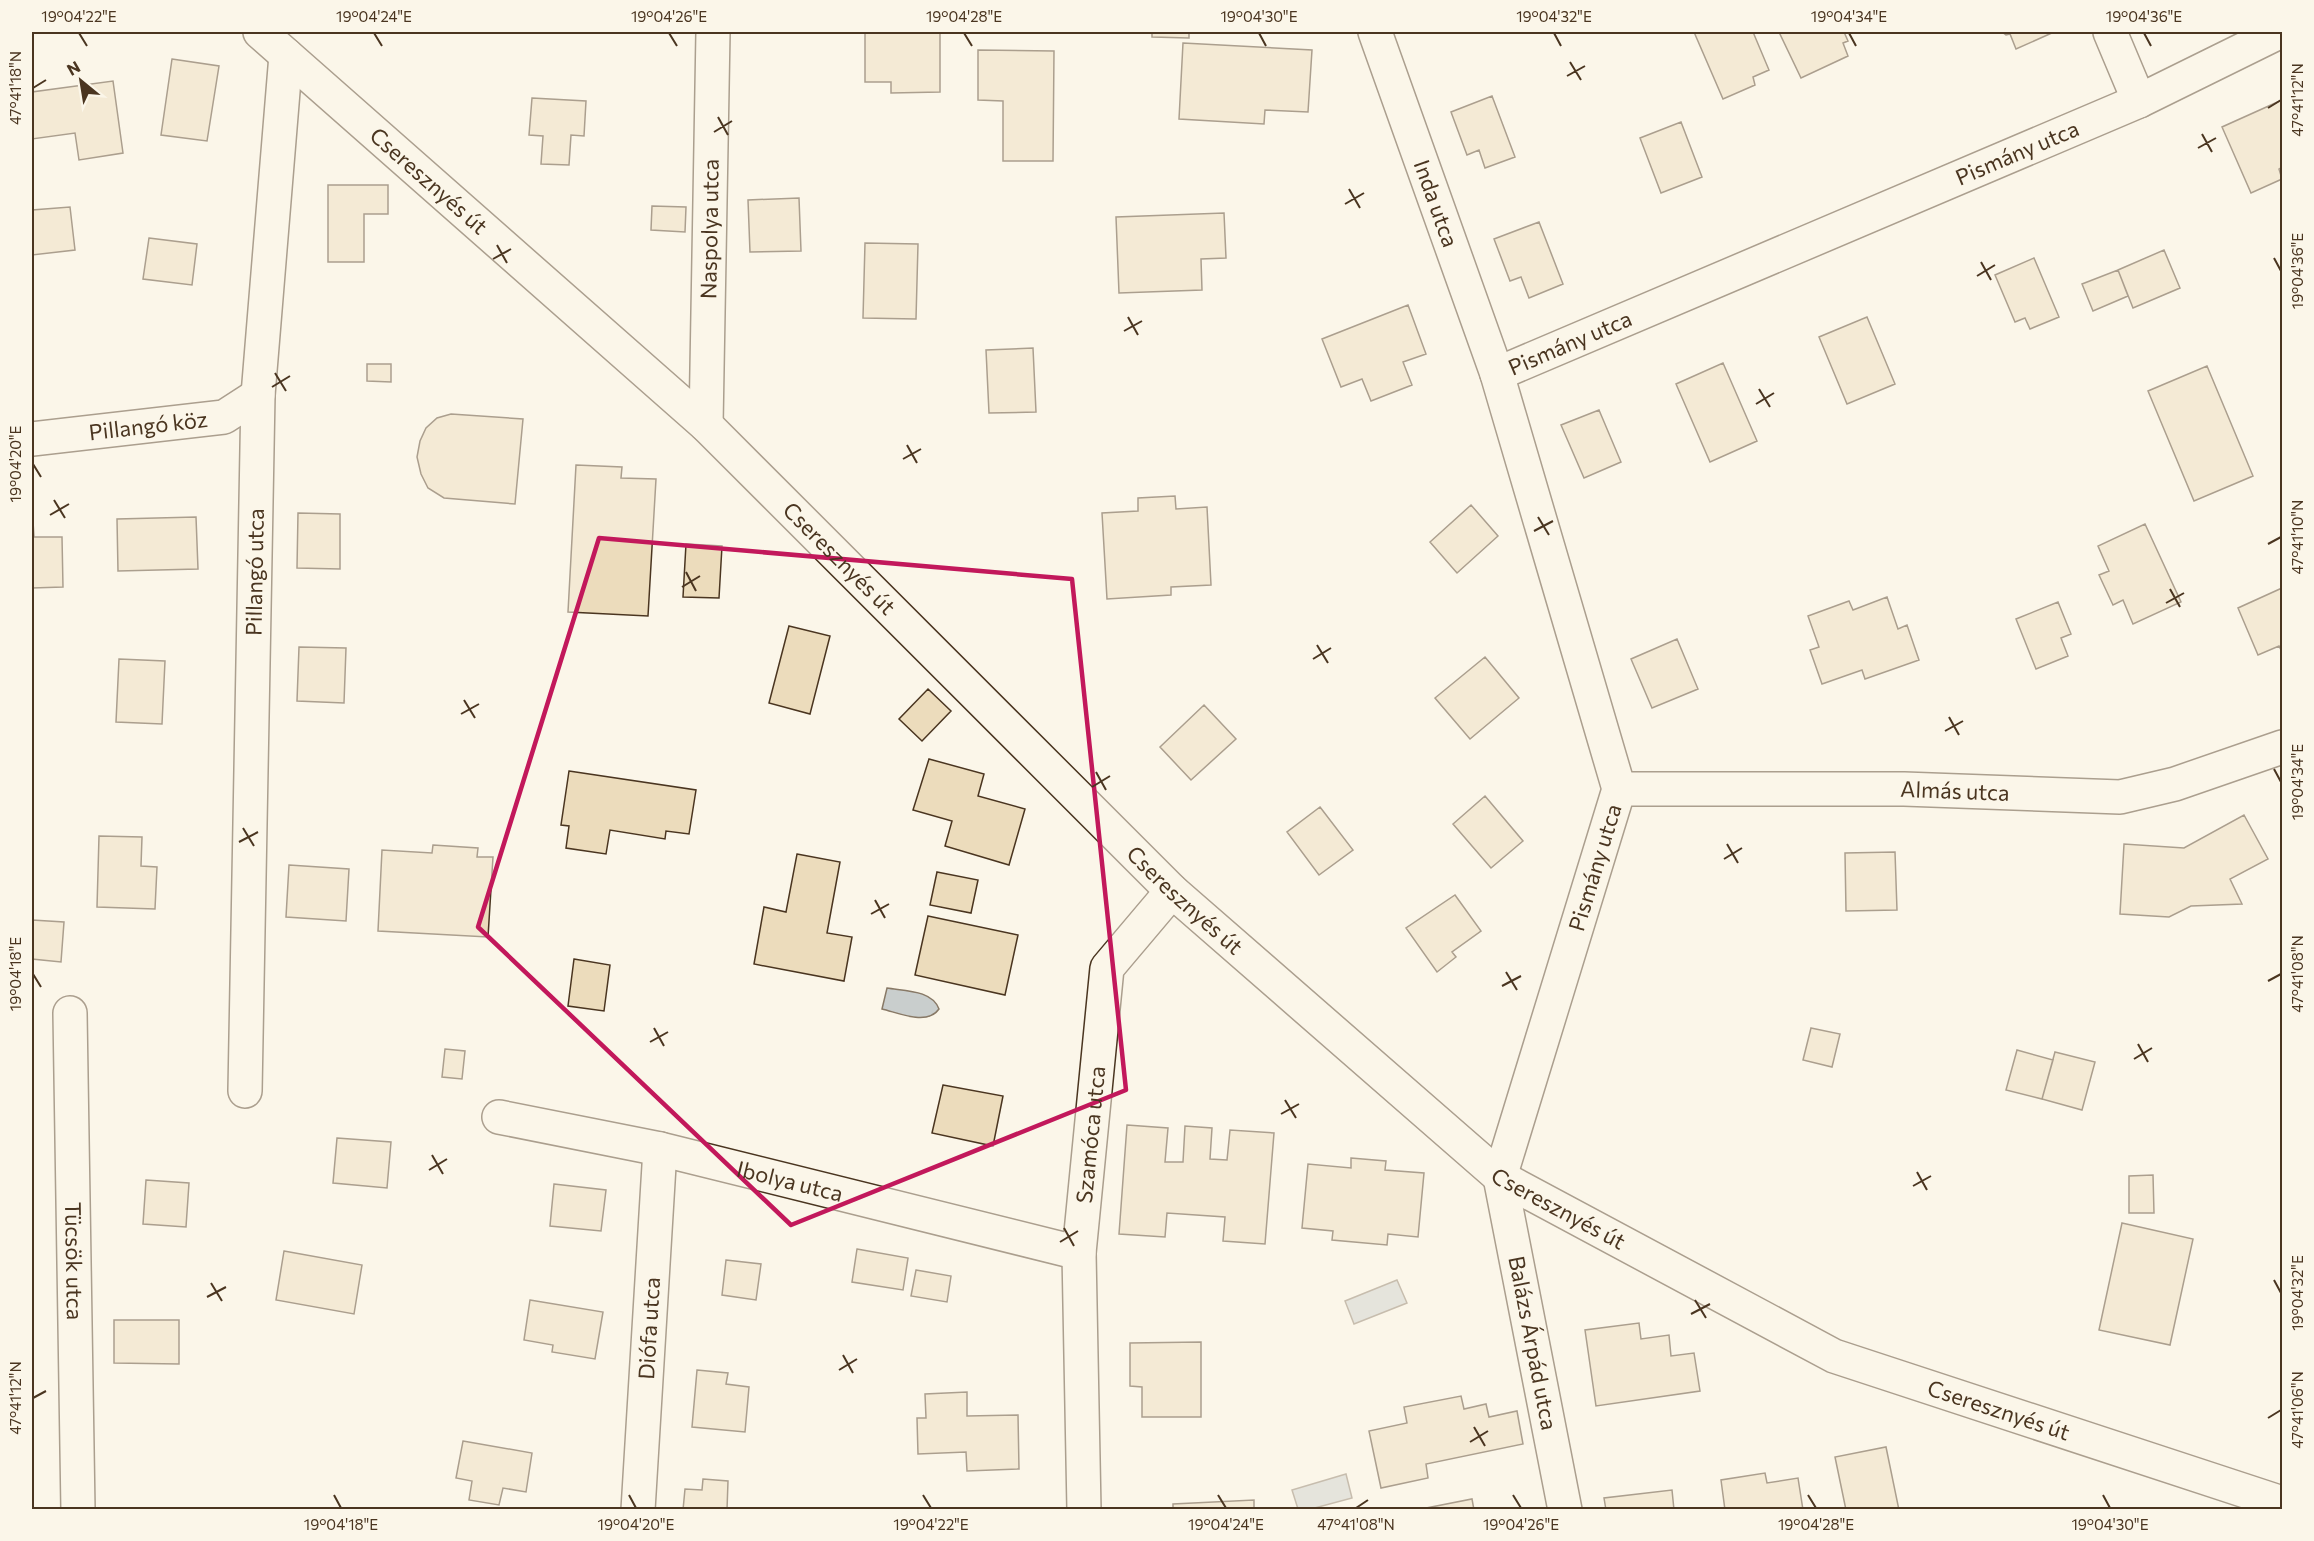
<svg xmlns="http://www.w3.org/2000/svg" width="2314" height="1541" font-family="Commissioner,sans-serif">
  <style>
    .water { fill: #c9cecd; stroke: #887966; stroke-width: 1.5 }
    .building { fill: #ecdcbc; stroke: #4a3520; stroke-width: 1.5 }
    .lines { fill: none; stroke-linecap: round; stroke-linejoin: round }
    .street-casing { stroke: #4a3520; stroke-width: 36 }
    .street { stroke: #fbf6e9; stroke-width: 33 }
    .marked { fill: none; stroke: #c2185b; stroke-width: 4.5; stroke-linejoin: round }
    .ticks { fill: none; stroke: #4a3520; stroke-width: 2 }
    .labels { text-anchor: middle; stroke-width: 4.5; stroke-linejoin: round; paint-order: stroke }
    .street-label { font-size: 22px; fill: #4a3520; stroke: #fbf6e9 }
    .neatline { fill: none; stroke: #4a3520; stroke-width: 2 }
    .ticks-label { font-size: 15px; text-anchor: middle; fill: #4a3520 }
  </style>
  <rect width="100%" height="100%" fill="#fbf6e9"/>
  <path class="water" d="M 887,988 C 905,991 932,990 939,1009 C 927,1026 899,1013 882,1009 Z
    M 1397,1280 L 1407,1303 L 1354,1324 L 1345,1301 Z
    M 1346,1474 L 1352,1498 L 1311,1509 L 1298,1509 L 1292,1490 Z"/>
  <path class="building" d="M 865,32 L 940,32 L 940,92 L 891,93 L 891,82 L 865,82 Z
    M 1152,32 L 1189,32 L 1189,38 L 1152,37 Z
    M 1694,32 L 1753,32 L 1769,70 L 1753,77 L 1755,85 L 1723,99 Z
    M 1779,32 L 1844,32 L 1848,41 L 1843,43 L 1848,56 L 1801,78 Z
    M 2002,32 L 2054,32 L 2016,49 L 2010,34 L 2006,35 Z
    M 1183,43 L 1312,50 L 1308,112 L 1265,110 L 1264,124 L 1179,119 Z
    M 978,50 L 1054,51 L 1053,161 L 1003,161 L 1003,101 L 978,100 Z
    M 172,59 L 219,66 L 207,141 L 161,135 Z
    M 113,81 L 123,153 L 79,160 L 75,133 L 32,139 L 32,92 Z
    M 1492,96 L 1515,157 L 1485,168 L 1479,150 L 1467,155 L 1451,112 Z
    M 532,98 L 586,101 L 584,136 L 571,135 L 569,165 L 541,164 L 543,136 L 529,135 Z
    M 2282,100 L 2282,167 L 2279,169 L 2282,179 L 2251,193 L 2222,127 Z
    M 1681,122 L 1702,177 L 1661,193 L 1640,138 Z
    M 328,185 L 388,185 L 388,214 L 364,214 L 364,262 L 328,262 Z
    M 799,198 L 801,251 L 750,252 L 748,200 Z
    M 652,206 L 686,207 L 685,232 L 651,230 Z
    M 70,207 L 75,250 L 32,255 L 32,210 Z
    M 1224,213 L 1226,258 L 1201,259 L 1202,290 L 1119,293 L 1116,217 Z
    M 1539,222 L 1563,284 L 1529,298 L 1521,277 L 1510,281 L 1494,239 Z
    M 149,238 L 197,244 L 192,285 L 143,279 Z
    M 865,243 L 918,244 L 916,319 L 863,318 Z
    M 2164,250 L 2180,288 L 2133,308 L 2118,270 Z
    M 2034,258 L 2059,317 L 2030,329 L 2025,318 L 2015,322 L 1995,275 Z
    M 2118,270 L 2128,296 L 2093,311 L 2082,284 Z
    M 1408,305 L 1426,354 L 1403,362 L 1412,385 L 1371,401 L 1362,379 L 1341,387 L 1322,339 Z
    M 1867,317 L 1895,384 L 1847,404 L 1819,337 Z
    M 1033,348 L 1036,412 L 989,413 L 986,350 Z
    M 1723,363 L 1757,441 L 1710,462 L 1676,384 Z
    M 367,364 L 391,364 L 391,382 L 367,381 Z
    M 2207,366 L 2253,476 L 2194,501 L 2148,391 Z
    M 1599,410 L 1621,462 L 1584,478 L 1561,425 Z
    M 451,414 L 523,419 L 515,504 L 444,498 L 428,488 L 421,474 L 417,457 L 420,441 L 426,428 L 437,418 Z
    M 576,465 L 622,467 L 621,478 L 656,479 L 648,616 L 568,612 Z
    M 1175,496 L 1176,509 L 1207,507 L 1211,585 L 1171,587 L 1171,595 L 1107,599 L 1102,513 L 1138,511 L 1138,498 Z
    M 1471,505 L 1498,536 L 1457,573 L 1430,542 Z
    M 32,506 L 34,537 L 62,537 L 63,587 L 32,588 Z
    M 298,513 L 340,514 L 340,569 L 297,568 Z
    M 196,517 L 198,569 L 118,571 L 117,519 Z
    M 2145,524 L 2181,602 L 2133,624 L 2123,600 L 2113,605 L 2099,575 L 2109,571 L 2098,546 Z
    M 686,544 L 722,546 L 719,598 L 683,597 Z
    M 2282,588 L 2282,652 L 2279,646 L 2258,655 L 2238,608 Z
    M 1887,597 L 1898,629 L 1907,625 L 1919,660 L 1865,679 L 1862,670 L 1822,684 L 1810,650 L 1819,647 L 1808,616 L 1849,601 L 1853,610 Z
    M 2058,602 L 2071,634 L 2061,638 L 2068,656 L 2036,669 L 2016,619 Z
    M 789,626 L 830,636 L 810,714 L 769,703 Z
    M 1677,639 L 1698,689 L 1652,708 L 1631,659 Z
    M 299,647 L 346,648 L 344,703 L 297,701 Z
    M 1485,657 L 1519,698 L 1470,739 L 1435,698 Z
    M 119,659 L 165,661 L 162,724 L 116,722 Z
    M 928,689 L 951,711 L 922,741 L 899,719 Z
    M 1204,705 L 1236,739 L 1191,780 L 1160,747 Z
    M 929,759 L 984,774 L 978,796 L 1025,809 L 1009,865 L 945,846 L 952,821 L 913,810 Z
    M 569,771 L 696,790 L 689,834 L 666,831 L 665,839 L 610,830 L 606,854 L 566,848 L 569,826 L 561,825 Z
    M 1485,796 L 1523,841 L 1491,868 L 1453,824 Z
    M 1320,807 L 1353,850 L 1319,875 L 1287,832 Z
    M 2244,815 L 2268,859 L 2230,879 L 2242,904 L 2191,906 L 2169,917 L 2120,914 L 2124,844 L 2184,848 Z
    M 99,836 L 142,837 L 141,866 L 157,867 L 155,909 L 97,907 Z
    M 433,845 L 478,848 L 477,857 L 493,857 L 488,937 L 378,931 L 382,850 L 432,853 Z
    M 1895,852 L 1897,910 L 1846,911 L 1845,853 Z
    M 797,854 L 840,862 L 827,933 L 852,937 L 844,981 L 754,964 L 764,907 L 786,912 Z
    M 289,865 L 349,869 L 346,921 L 286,917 Z
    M 937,872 L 978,880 L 971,913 L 930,905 Z
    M 1455,895 L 1481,931 L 1452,952 L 1456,957 L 1437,972 L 1406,928 Z
    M 928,916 L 1018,935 L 1005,995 L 915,975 Z
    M 32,920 L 64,922 L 61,962 L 32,959 Z
    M 574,959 L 610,965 L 604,1011 L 568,1006 Z
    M 1811,1028 L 1840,1034 L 1832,1067 L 1803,1060 Z
    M 445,1049 L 465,1051 L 462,1079 L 442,1077 Z
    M 2017,1050 L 2053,1060 L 2042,1099 L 2006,1090 Z
    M 2055,1052 L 2095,1062 L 2082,1110 L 2042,1099 Z
    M 943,1085 L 1003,1096 L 993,1146 L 932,1133 Z
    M 1127,1125 L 1168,1128 L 1165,1162 L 1183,1162 L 1185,1126 L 1212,1128 L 1210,1159 L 1227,1160 L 1230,1130 L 1274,1133 L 1265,1244 L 1223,1241 L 1225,1217 L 1167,1213 L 1165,1237 L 1119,1234 Z
    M 337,1138 L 391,1142 L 387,1188 L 333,1183 Z
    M 1351,1158 L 1386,1161 L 1385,1170 L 1424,1173 L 1418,1237 L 1388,1234 L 1387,1245 L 1332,1240 L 1333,1231 L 1302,1228 L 1308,1164 L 1351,1168 Z
    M 2153,1175 L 2154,1213 L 2129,1213 L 2129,1176 Z
    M 146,1180 L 189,1183 L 186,1227 L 143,1224 Z
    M 554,1184 L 606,1190 L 601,1231 L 550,1226 Z
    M 2122,1223 L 2193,1239 L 2170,1345 L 2099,1330 Z
    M 857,1249 L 908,1258 L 903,1290 L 852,1282 Z
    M 284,1251 L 362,1265 L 354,1314 L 276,1300 Z
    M 726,1260 L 761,1264 L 756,1300 L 722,1295 Z
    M 916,1270 L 951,1276 L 947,1302 L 911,1296 Z
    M 530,1300 L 603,1312 L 595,1359 L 552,1352 L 553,1345 L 524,1340 Z
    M 114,1320 L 179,1320 L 179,1364 L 114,1363 Z
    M 1639,1323 L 1641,1339 L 1669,1335 L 1671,1356 L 1694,1353 L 1700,1391 L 1596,1406 L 1585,1330 Z
    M 1201,1342 L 1201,1417 L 1142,1417 L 1142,1387 L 1130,1386 L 1130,1343 Z
    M 697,1370 L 728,1373 L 726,1384 L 749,1387 L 745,1432 L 692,1427 Z
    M 967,1392 L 967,1416 L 1018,1415 L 1019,1469 L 967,1471 L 966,1452 L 918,1454 L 917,1418 L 926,1418 L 925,1394 Z
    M 1461,1396 L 1464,1409 L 1486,1404 L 1489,1417 L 1517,1411 L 1523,1444 L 1426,1464 L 1428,1478 L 1381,1488 L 1369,1431 L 1407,1423 L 1404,1407 Z
    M 463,1441 L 532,1453 L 526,1492 L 503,1488 L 499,1505 L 469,1500 L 472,1481 L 456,1478 Z
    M 1886,1447 L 1899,1510 L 1846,1510 L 1835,1457 Z
    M 1765,1473 L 1767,1483 L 1798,1478 L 1803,1510 L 1725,1510 L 1721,1480 Z
    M 703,1479 L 728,1481 L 727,1510 L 683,1510 L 685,1489 L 702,1490 Z
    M 1672,1490 L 1674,1510 L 1606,1510 L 1604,1498 Z
    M 1472,1499 L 1474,1510 L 1416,1510 Z
    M 1254,1500 L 1254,1510 L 1173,1510 L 1173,1504 Z"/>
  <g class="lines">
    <g class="street-casing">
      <g id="street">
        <path id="s1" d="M 260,32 L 706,425 L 1172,891 L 1500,1177 L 1834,1356 L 2282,1503"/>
        <path id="s2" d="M 1375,32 L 1497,374"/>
        <path d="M 2110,32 L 2139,101"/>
        <path id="s3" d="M 706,425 L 713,32"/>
        <path id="s4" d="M 32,439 L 224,417 L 258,395"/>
        <path id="s5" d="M 1619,789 L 1904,789 L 2120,797 L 2175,784 L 2282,747"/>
        <path id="s6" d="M 70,1013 L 78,1510"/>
        <path id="s7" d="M 245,1091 L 258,395 L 286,55"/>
        <path id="s8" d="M 499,1117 L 660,1149 L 1079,1253"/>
        <path id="s9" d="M 638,1510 L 660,1149"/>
        <path id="s10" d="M 1084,1510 L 1079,1253 L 1107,968 L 1172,891"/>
        <path id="s11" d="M 1565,1510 L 1500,1177 L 1619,789 L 1497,374 L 2139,101 L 2279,32"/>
      </g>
    </g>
    <use href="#street" class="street"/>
  </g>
  <path d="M0 0H2314V1541H0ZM 599,538 L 1072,579 L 1126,1090 L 791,1225 L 478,927 Z" fill="#fbf6e9" fill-opacity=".55" fill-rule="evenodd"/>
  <path class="marked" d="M 599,538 L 1072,579 L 1126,1090 L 791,1225 L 478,927 Z"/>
  <path class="ticks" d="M 79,33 L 87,46M 374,33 L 382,46M 669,33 L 677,46M 964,33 L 972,46M 1259,33 L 1266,46M 1554,33 L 1561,46M 1849,33 L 1856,46M 2144,33 L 2151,46M 1570,62 L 1581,80M 1567,76 L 1585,66M 33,88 L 46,80M 2268,108 L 2281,100M 718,117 L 728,135M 714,132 L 732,121M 2202,134 L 2212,152M 2198,148 L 2216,138M 1349,189 L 1360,208M 1345,204 L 1364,193M 497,245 L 507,263M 2274,258 L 2281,271M 493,259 L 511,249M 1981,262 L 1991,280M 1977,276 L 1995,265M 1128,317 L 1138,335M 1124,331 L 1142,321M 275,373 L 286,391M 272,387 L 290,376M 1759,389 L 1770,407M 1756,404 L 1774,393M 907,445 L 917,463M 903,459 L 921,449M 33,464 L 41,477M 54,500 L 65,518M 50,515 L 69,504M 1538,517 L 1549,535M 1534,531 L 1553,521M 2268,544 L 2281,537M 686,572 L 696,591M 682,587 L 700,576M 2170,589 L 2180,607M 2166,603 L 2184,593M 1317,645 L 1328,663M 1313,659 L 1331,648M 464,700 L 475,718M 461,714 L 479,704M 1949,717 L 1959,735M 1945,731 L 1963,721M 2274,769 L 2281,782M 1096,772 L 1106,790M 1092,787 L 1110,776M 243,828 L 254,846M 239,842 L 258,832M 1727,844 L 1738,863M 1724,859 L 1742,848M 875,900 L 885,918M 871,914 L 889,904M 1506,972 L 1517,990M 33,974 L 41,987M 2268,981 L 2281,974M 1502,986 L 1521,976M 654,1028 L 664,1046M 650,1042 L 668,1032M 2138,1044 L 2148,1062M 2134,1059 L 2152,1048M 1285,1100 L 1296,1118M 1281,1114 L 1299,1104M 432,1155 L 443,1174M 429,1170 L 447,1159M 1917,1172 L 1927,1190M 1913,1186 L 1931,1176M 1064,1228 L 1074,1246M 1060,1242 L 1078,1231M 2274,1280 L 2281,1293M 211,1283 L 222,1301M 207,1297 L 226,1287M 1695,1300 L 1706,1318M 1691,1314 L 1710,1304M 843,1355 L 853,1373M 839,1370 L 857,1359M 33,1398 L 46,1391M 2268,1418 L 2281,1410M 1474,1427 L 1485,1446M 1470,1442 L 1488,1431M 334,1495 L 341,1508M 629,1495 L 636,1508M 923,1495 L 931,1508M 1218,1495 L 1226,1508M 1513,1495 L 1521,1508M 1808,1495 L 1816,1508M 2103,1495 L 2110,1508M 1356,1508 L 1368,1500"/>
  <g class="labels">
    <g class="street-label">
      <text dy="8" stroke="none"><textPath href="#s11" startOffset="1743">Pismány utca</textPath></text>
      <text dy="8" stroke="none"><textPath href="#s1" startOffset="225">Cseresznyés út</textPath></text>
      <text dy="8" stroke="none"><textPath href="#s2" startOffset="182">Inda utca</textPath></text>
      <text dy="8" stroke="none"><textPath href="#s3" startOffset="196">Naspolya utca</textPath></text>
      <text dy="8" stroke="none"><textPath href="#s11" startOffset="1257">Pismány utca</textPath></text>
      <text dy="8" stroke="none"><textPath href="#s4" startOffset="117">Pillangó köz</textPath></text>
      <text dy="8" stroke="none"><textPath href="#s1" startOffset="783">Cseresznyés út</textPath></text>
      <text dy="8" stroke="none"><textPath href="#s7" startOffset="519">Pillangó utca</textPath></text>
      <text dy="8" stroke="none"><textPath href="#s5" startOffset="336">Almás utca</textPath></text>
      <text dy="8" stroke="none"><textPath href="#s11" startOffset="663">Pismány utca</textPath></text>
      <text dy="8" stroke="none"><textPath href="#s1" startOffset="1269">Cseresznyés út</textPath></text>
      <text dy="8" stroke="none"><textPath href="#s10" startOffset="376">Szamóca utca</textPath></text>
      <text dy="8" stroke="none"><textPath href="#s8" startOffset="298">Ibolya utca</textPath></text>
      <text dy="8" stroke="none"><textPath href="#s1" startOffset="1755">Cseresznyés út</textPath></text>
      <text dy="8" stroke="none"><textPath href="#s6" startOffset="248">Tücsök utca</textPath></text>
      <text dy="8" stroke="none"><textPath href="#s9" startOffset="182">Diófa utca</textPath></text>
      <text transform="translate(1533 1343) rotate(79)" y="8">Balázs Árpád utca</text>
      <text dy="8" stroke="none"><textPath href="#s1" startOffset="2241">Cseresznyés út</textPath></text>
    </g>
  </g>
  <rect width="2314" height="1541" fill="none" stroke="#fbf6e9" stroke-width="66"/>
  <g transform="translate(81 81) rotate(330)" stroke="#fbf6e9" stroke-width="4.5" paint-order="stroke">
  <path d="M0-4.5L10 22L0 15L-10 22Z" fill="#4a3520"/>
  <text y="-9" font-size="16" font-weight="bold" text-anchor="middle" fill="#4a3520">N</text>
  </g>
  <rect x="33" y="33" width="2248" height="1475" class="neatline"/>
  <g class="ticks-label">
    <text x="79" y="22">19°04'22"E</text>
    <text x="374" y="22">19°04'24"E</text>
    <text x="669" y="22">19°04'26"E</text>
    <text x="964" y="22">19°04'28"E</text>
    <text x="1259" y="22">19°04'30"E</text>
    <text x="1554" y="22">19°04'32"E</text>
    <text x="1849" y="22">19°04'34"E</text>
    <text x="2144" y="22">19°04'36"E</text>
    <text transform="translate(16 88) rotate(-90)" y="5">47°41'18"N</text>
    <text transform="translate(2298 100) rotate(-90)" y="5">47°41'12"N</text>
    <text transform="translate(2298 271) rotate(-90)" y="5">19°04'36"E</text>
    <text transform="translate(16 464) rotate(-90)" y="5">19°04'20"E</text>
    <text transform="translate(2298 537) rotate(-90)" y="5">47°41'10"N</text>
    <text transform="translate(2298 782) rotate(-90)" y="5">19°04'34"E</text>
    <text transform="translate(2298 974) rotate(-90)" y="5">47°41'08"N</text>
    <text transform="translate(16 974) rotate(-90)" y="5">19°04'18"E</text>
    <text transform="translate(2298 1293) rotate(-90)" y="5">19°04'32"E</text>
    <text transform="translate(16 1398) rotate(-90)" y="5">47°41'12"N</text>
    <text transform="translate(2298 1410) rotate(-90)" y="5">47°41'06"N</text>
    <text x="341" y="1530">19°04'18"E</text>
    <text x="636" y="1530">19°04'20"E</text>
    <text x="931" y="1530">19°04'22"E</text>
    <text x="1226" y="1530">19°04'24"E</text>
    <text x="1356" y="1530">47°41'08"N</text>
    <text x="1521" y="1530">19°04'26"E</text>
    <text x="1816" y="1530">19°04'28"E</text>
    <text x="2110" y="1530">19°04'30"E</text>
  </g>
</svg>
